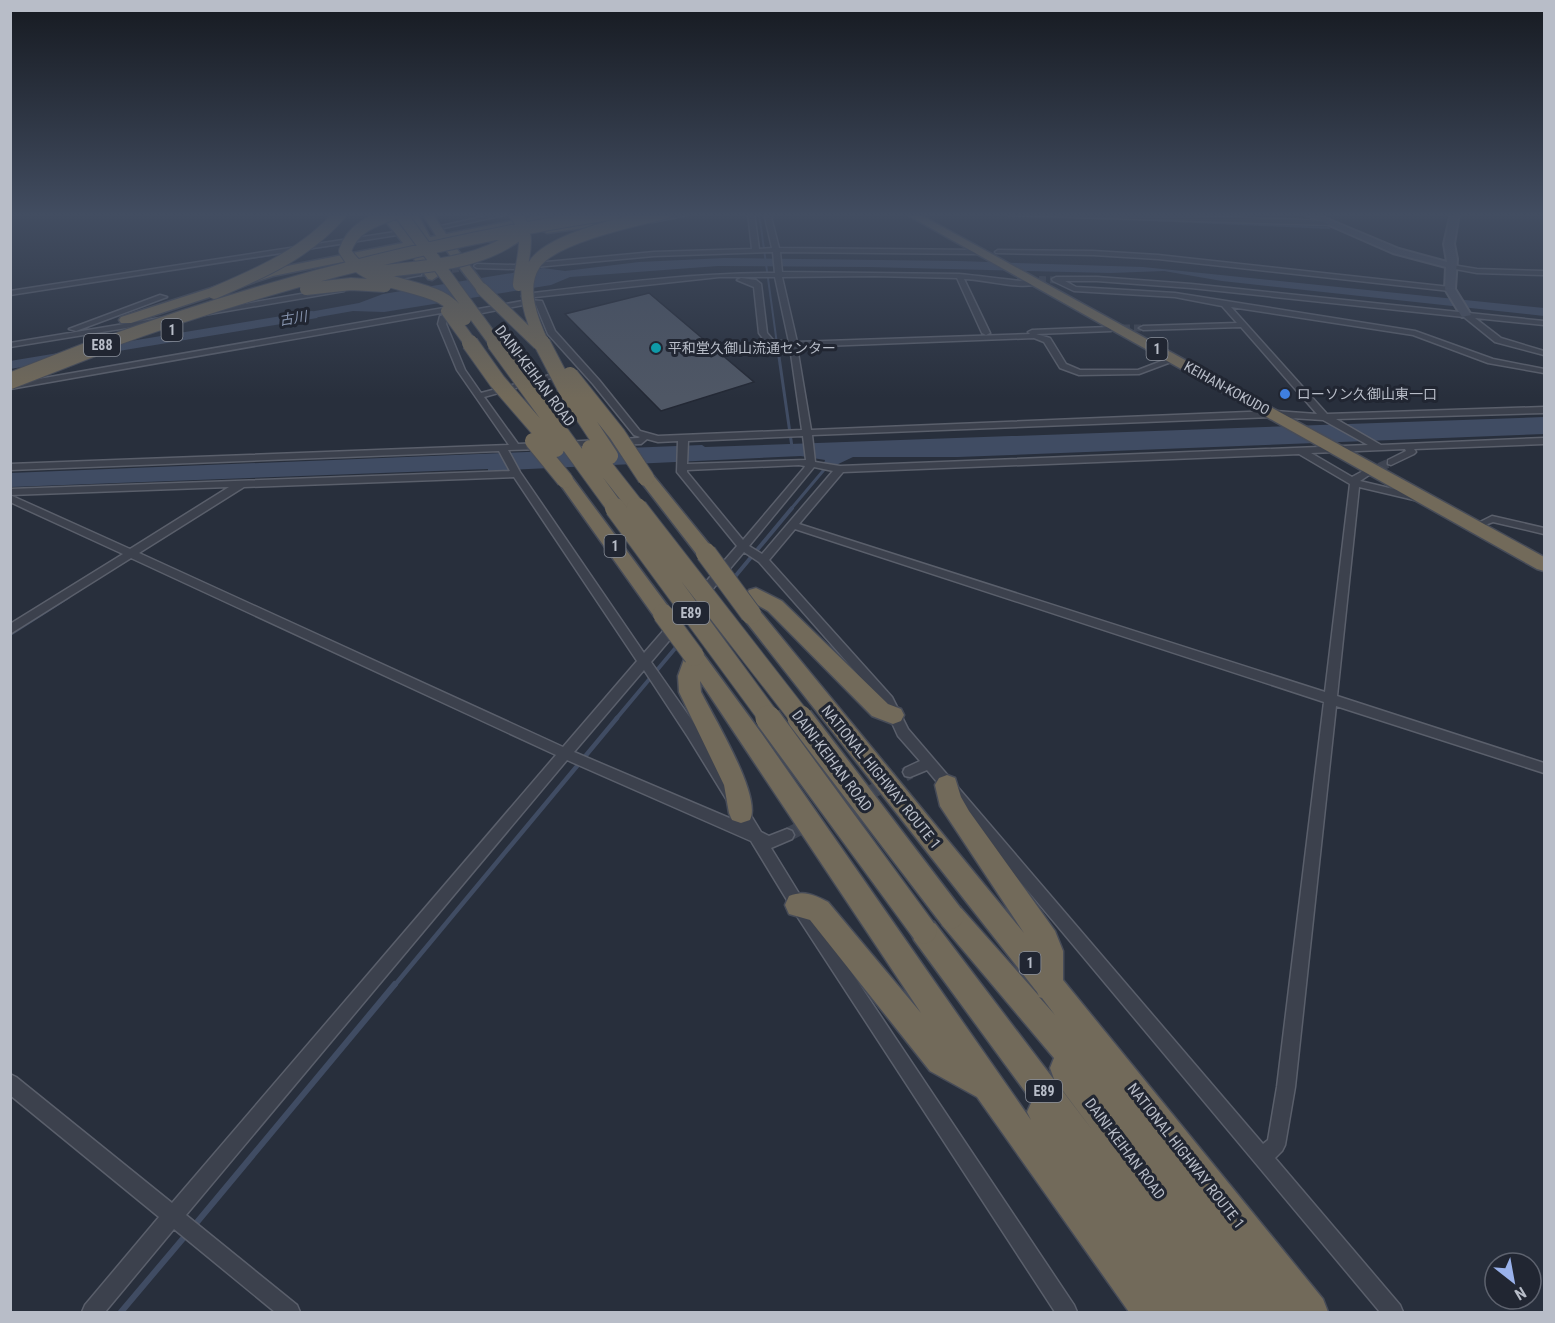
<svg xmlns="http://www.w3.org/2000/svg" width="1555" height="1323" font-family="'Roboto Condensed','Noto Sans JP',sans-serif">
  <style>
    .water { fill: #404c63 }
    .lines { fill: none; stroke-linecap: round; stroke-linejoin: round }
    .stream-far4 { stroke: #404c63; stroke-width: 2 }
    .stream-far3 { stroke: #404c63; stroke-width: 3 }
    .stream-far2 { stroke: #404c63; stroke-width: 4 }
    .stream-far1 { stroke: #404c63; stroke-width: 4.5 }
    .stream { stroke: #404c63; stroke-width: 6 }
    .river { fill: #404c63; fill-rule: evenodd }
    .building { fill: #4f5765; stroke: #232834; stroke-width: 1.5 }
    .street-tunnel-far2 { stroke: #3e4451; stroke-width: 7; stroke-dasharray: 7 4; stroke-linecap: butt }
    .street-tunnel-far1 { stroke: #3e4451; stroke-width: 9; stroke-dasharray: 9 4.5; stroke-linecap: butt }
    .street-tunnel { stroke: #3e4451; stroke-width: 14; stroke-dasharray: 14 8; stroke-linecap: butt }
    .street-casing { stroke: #5a5f6b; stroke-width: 3 }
    .secondary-casing { stroke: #5a5f6b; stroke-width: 4 }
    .highway-casing { stroke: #474c58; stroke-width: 3 }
    .street { fill: #3c414d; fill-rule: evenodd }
    .secondary { fill: #4a505f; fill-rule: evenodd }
    .highway { fill: #726a5a; fill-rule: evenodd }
    .highway-bridge-far3-casing { stroke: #474c58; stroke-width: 14; stroke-linecap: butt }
    .highway-bridge-far2-casing { stroke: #474c58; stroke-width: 18; stroke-linecap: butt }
    .highway-bridge-far1-casing { stroke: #474c58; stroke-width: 22; stroke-linecap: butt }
    .highway-bridge-casing { stroke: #474c58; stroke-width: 28; stroke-linecap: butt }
    .highway-bridge-far3 { stroke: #726a5a; stroke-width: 12 }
    .highway-bridge-far2 { stroke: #726a5a; stroke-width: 16 }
    .highway-bridge-far1 { stroke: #726a5a; stroke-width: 20 }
    .highway-bridge { stroke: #726a5a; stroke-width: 25 }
    .culture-dot { fill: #0f9aa8; stroke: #212632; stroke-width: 2 }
    .shop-dot { fill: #3f7fe0; stroke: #212632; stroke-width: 2 }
    .labels { text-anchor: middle; stroke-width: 6; stroke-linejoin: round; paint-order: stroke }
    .far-water-label { font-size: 14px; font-style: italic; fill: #8491ab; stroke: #212632 }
    .shield { fill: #212632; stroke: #8b909b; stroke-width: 1.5 }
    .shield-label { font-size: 14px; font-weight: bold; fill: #b8bdc8 }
    .far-poi-label { font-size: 14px; fill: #b8bdc8; stroke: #212632; text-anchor: start }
    .far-street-label { font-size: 14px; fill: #b8bdc8; stroke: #212632 }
    .street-label { font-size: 15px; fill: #b8bdc8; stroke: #212632 }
  </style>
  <rect width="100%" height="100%" fill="#282f3c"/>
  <path class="water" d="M 725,258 L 958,261 L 1143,267 L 1544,308 L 1544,316 L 1222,281 L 1164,271 L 1111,273 L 868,267 L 718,266 L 570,277 L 551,285 L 384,312 L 353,311 L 285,323 L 282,317 L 359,303 L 383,294 L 543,268 L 565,271 L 639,262 Z
    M 1544,417 L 1544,434 L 958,457 L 853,457 L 834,466 L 824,463 L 825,460 L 801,456 L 488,471 L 488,469 L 11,487 L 10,473 L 702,445 L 705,447 Z"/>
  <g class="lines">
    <path class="stream-far4" d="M 757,213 L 760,220 L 777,344
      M 967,213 L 1011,215
      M 485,219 L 513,214
      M 1130,219 L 1329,228
      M 352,242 L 372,239
      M 308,249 L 345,244
      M 231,261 L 286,253"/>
    <path class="stream-far3" d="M 777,343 L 792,447
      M 791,509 L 828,465"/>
    <path class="stream-far2" d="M 733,579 L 792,508
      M 10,634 L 68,597
      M 616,719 L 678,645"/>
    <path class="stream-far1" d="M 394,986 L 617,718"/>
    <path class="stream" d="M 193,1227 L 395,984
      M 121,1312 L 186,1235"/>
    <path class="river" d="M 312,311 L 319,315 L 317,318 L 10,369 L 10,361 Z"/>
  </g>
  <path class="building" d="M 649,293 L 754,382 L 661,411 L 565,314 Z"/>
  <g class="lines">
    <path class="street-tunnel-far2" d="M 419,274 L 477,266
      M 1017,279 L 1060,280
      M 1112,328 L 1143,328"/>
    <path class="street-tunnel-far1" d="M 1367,473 L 1391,462"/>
    <path class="street-tunnel" d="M 787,835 L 910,772"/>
    <g class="street-casing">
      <path id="street" d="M 500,213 L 513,213 L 444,228 L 441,226 Z
        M 683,213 L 698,213 L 652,222 L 649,220 Z
        M 748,213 L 754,213 L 759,249 L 772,248 L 764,213 L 770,213 L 779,248 L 979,250 L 982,252 L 979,254 L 780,252 L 782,272 L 959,274 C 980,276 1000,279 1021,281 C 1028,282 1034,280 1040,283 C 1024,291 983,279 964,279 L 990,333 L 986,335 L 982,333 L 957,278 L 874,276 L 782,277 L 797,342 L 1030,334 L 1028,332 L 1032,330 L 1108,327 L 1112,329 L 1111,331 L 1036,334 L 1050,338 L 1066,364 L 1080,370 L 1138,370 L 1172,357 L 1179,359 L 1139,374 L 1079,375 L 1060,368 L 1044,342 L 1034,338 L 797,347 L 811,430 L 1275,411 L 1317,414 L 1241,327 L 1143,330 L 1139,328 L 1143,326 L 1237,323 L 1222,306 L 1175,297 L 1074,291 L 1053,281 L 1052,279 L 1056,277 L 1097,277 L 1191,284 L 1544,321 L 1544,325 L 1475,318 L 1501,338 L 1544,351 L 1544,355 L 1495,342 L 1464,317 L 1191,288 L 1097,281 L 1065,281 L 1076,287 L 1175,293 L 1415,331 L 1493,359 L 1544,369 L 1544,373 L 1488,363 L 1413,335 L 1231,307 L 1327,414 L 1544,407 L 1544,413 L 1336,419 L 1381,445 L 1544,438 L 1544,444 L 1414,449 L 1416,452 L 1414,454 L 1391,465 L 1388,464 L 1388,460 L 1406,451 L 1405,449 L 1311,453 L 1352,477 L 1363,471 L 1369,471 L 1369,475 L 1360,481 L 1431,498 L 1432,500 L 1427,503 L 1359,487 L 1337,696 L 1544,763 L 1544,773 L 1336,706 L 1295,1087 L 1285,1145 L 1282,1151 L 1275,1158 L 1400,1305 L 1403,1312 L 1380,1312 L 927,770 L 910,777 L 905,776 L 903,772 L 905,768 L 920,761 L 898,736 L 883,703 L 759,562 L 744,552 L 651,662 L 698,729 L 761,832 L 769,836 L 787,829 L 792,831 L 794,835 L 792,839 L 771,848 L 803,900 L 1074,1305 L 1077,1312 L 1055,1312 L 793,910 L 751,841 L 567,760 L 186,1215 L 297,1305 L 300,1312 L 275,1312 L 174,1229 L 105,1312 L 82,1312 L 85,1305 L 159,1217 L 10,1095 L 10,1074 L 16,1077 L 172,1203 L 556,755 L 131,558 L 10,634 L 10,624 L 123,554 L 10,502 L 10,495 L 130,549 L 229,487 L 10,495 L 10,489 L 510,471 L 499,451 L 10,470 L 10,464 L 509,445 L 457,370 L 438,324 L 440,316 L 528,300 L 542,301 L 555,331 L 599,380 L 640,431 L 658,436 L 802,430 L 790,347 L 767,344 L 759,333 L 754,287 L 737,280 L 741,278 L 756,280 L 761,284 L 767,333 L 773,340 L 789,342 L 775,277 L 719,277 L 526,298 L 522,296 L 526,294 C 609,284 691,273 775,273 L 773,252 L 654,256 L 514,269 L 477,268 L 474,266 L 477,264 L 514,265 L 654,252 L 752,249 ZM 528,304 L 536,305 L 548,334 L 593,384 L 634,435 L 640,437 L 638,438 L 563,442 L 560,443 L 560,447 L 641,444 L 647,439 L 658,442 L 678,441 L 677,472 L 737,546 L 644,653 L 520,472 L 508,450 L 543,449 L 548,446 L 543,443 L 518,444 L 484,397 L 569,373 L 565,371 L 481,393 L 465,370 L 446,324 L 447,320 ZM 1275,417 L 1323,420 L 1368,445 L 840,466 L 815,462 L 812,435 ZM 803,436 L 806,460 L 687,464 L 688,441 ZM 1299,454 L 1350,484 L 1325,692 L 799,524 L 843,472 ZM 799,465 L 805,466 L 804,468 L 743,540 L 687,472 L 687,470 ZM 814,467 L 833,471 L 762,554 L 749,546 ZM 514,477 L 637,661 L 563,747 L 139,553 L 244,487 ZM 795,529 L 1324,702 L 1277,1087 L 1268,1140 L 1263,1144 L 908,729 L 892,697 L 769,560 ZM 644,670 L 688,737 L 741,823 L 574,752 Z
        M 1004,213 L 1106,213 L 1330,221 L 1333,223 L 1330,225 L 1007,215 Z
        M 395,232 L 398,234 L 397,235 L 10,295 L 10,291 Z
        M 998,250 L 1093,251 L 1158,255 L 1450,287 L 1454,289 L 1450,291 L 1158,259 L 1093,255 L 996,253 L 995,252 Z
        M 1452,265 L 1477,269 L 1544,271 L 1544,275 L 1477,273 L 1450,268 L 1450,266 Z
        M 419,272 L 421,273 L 421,275 L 384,282 L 380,280 Z
        M 341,287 L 344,287 L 344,291 L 204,315 L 200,313 L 204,311 Z
        M 160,295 L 167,297 L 76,331 L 69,329 Z
        M 455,306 L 459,308 L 458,310 L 10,389 L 10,384 Z
        M 160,318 L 163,318 L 163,322 L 10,347 L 10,343 Z
        M 1492,516 L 1544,528 L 1544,534 L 1493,522 L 1485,525 L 1480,522 Z"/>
    </g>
    <g class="secondary-casing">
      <path id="secondary" d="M 1302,213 L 1313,213 L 1399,249 L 1447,262 L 1444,244 L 1451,213 L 1459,213 L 1454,244 L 1457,259 L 1455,289 L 1471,315 L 1462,317 L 1445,289 L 1446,267 L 1393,253 Z"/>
    </g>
    <g class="highway-casing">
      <path id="highway" d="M 379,213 L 390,213 L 413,241 L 419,239 L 407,213 L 417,213 L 430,237 L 436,236 L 422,213 L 432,213 L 446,234 L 551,213 L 572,213 L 567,216 L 450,240 L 488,289 L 482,293 L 478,292 L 440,242 L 426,247 L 418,247 L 438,276 L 432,280 L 428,279 L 407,249 L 273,276 L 131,323 L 121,323 L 119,320 L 121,317 L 267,270 L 403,243 Z
        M 904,213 L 917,213 L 1544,557 L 1544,571 L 1537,569 Z
        M 632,216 L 638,219 L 636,221 L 547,233 L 541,230 L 547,227 Z
        M 646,473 L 652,474 L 713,549 L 715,553 L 713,557 L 699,557 L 638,478 Z
        M 565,475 L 571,476 L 670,609 L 673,614 L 670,619 L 663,621 L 656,619 L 557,480 L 559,476 Z
        M 756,588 L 782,601 L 888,704 L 901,709 L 904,715 L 901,721 L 893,724 L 872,716 L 768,611 L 749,600 L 746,595 L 749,590 Z
        M 751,607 L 758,609 L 1024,933 L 940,806 L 935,785 L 939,778 L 947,775 L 955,778 L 961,797 L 969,811 L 1055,931 L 1063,951 L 1063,980 L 1323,1299 L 1328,1312 L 1129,1312 L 977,1097 L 930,1071 L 810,920 L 789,914 L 785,905 L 789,896 C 804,890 814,895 828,902 L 921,1013 L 700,681 L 701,692 C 714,718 762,796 750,820 L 741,823 L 732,820 L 729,813 L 724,785 L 679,692 L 678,676 L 687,651 L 694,648 L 701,651 L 762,734 L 1031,1120 L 1027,1112 L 1032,1101 L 914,940 L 910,931 L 914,922 L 924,918 L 934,922 L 1093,1131 L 1054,1079 L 1050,1068 L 1054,1058 L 942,925 L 938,916 L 942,907 L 951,904 L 960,907 L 1039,996 L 1037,992 L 744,619 L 741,614 L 744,609 ZM 1039,997 L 1042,998 L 1055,1015 Z"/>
    </g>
    <use href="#street" class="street"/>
    <use href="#secondary" class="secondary"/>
    <use href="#highway" class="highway"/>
    <g class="highway-bridge-far3-casing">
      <path id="highway-bridge-far3" d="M 395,213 C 374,220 352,228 345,251 C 363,284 410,282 440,297 C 450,302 458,310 465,319
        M 400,213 L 496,344
        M 514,213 C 534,234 521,260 519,285
        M 376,272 C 427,266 482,265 523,231
        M 306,289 L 351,284 L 385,286
        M 482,289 L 539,344
        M 214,293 C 261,273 307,253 341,213
        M 447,311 L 471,344
        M 103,344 C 270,283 440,240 615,213
        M 543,344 C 532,321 519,288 534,265 C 550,238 635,220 665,213"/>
    </g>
    <g class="highway-bridge-far2-casing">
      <path id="highway-bridge-far2" d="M 470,343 L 497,381 L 556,449
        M 495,343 L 616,509
        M 542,343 L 567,391 L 610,456
        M 570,375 L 617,434 L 646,478
        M 10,381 L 107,343
        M 533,441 L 565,480
        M 590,448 L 638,509"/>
    </g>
    <g class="highway-bridge-far1-casing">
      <path id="highway-bridge-far1" d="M 615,508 L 770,719
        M 637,508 L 801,719
        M 706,553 L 751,614
        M 663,614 L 694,656"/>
    </g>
    <g class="highway-bridge-casing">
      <path id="highway-bridge" d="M 768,718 L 924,931
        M 800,718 L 951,916"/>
    </g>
    <use href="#highway-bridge-far3" class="highway-bridge-far3"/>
    <use href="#highway-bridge-far2" class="highway-bridge-far2"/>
    <use href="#highway-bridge-far1" class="highway-bridge-far1"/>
    <use href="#highway-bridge" class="highway-bridge"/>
  </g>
  <linearGradient id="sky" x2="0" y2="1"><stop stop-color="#161a21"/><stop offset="0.54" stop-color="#424d61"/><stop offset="1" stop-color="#424d61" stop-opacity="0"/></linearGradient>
  <rect width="1555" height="398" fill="url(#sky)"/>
  <circle class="culture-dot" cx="656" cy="348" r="6"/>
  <circle class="shop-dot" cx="1285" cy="394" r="6"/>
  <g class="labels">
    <g class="far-water-label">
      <text transform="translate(293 318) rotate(-9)" y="5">古川</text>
    </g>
    <g class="shield">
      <rect x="161.5" y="319" width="21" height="22" rx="4.5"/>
      <rect x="84" y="334" width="36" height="22" rx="4.5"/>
      <rect x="1146.5" y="338" width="21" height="22" rx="4.5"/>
      <rect x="604.5" y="535" width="21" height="22" rx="4.5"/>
      <rect x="673" y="602" width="36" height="22" rx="4.5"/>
      <rect x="1019.5" y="952" width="21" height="22" rx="4.5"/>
      <rect x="1026" y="1080" width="36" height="22" rx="4.5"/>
    </g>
    <g class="shield-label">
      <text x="172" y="335">1</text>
      <text x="102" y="350">E88</text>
      <text x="1157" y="354">1</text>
      <text x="615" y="551">1</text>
      <text x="691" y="618">E89</text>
      <text x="1030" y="968">1</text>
      <text x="1044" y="1096">E89</text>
    </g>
    <g class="far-poi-label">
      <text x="668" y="353">平和堂久御山流通センター</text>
      <text x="1297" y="399">ローソン久御山東一口</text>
    </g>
    <g class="far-street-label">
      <text transform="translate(1227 388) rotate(29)" y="5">KEIHAN-KOKUDO</text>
    </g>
    <g class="street-label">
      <text transform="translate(535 376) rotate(53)" y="5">DAINI-KEIHAN ROAD</text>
      <text transform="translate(832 761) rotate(53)" y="5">DAINI-KEIHAN ROAD</text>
      <text transform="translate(881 777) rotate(51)" y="5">NATIONAL HIGHWAY ROUTE 1</text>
      <text transform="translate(1125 1149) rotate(53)" y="5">DAINI-KEIHAN ROAD</text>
      <text transform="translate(1186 1156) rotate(52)" y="5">NATIONAL HIGHWAY ROUTE 1</text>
    </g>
  </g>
  <rect width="1555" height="1323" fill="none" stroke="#b8bdc8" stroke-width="24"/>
  <g transform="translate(1513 1281) rotate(149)"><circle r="28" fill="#212632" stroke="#5d626e" stroke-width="1.5"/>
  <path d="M0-4.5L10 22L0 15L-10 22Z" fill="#9ab2eb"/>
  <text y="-9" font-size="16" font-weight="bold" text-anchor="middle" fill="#b8bdc8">N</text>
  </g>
</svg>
